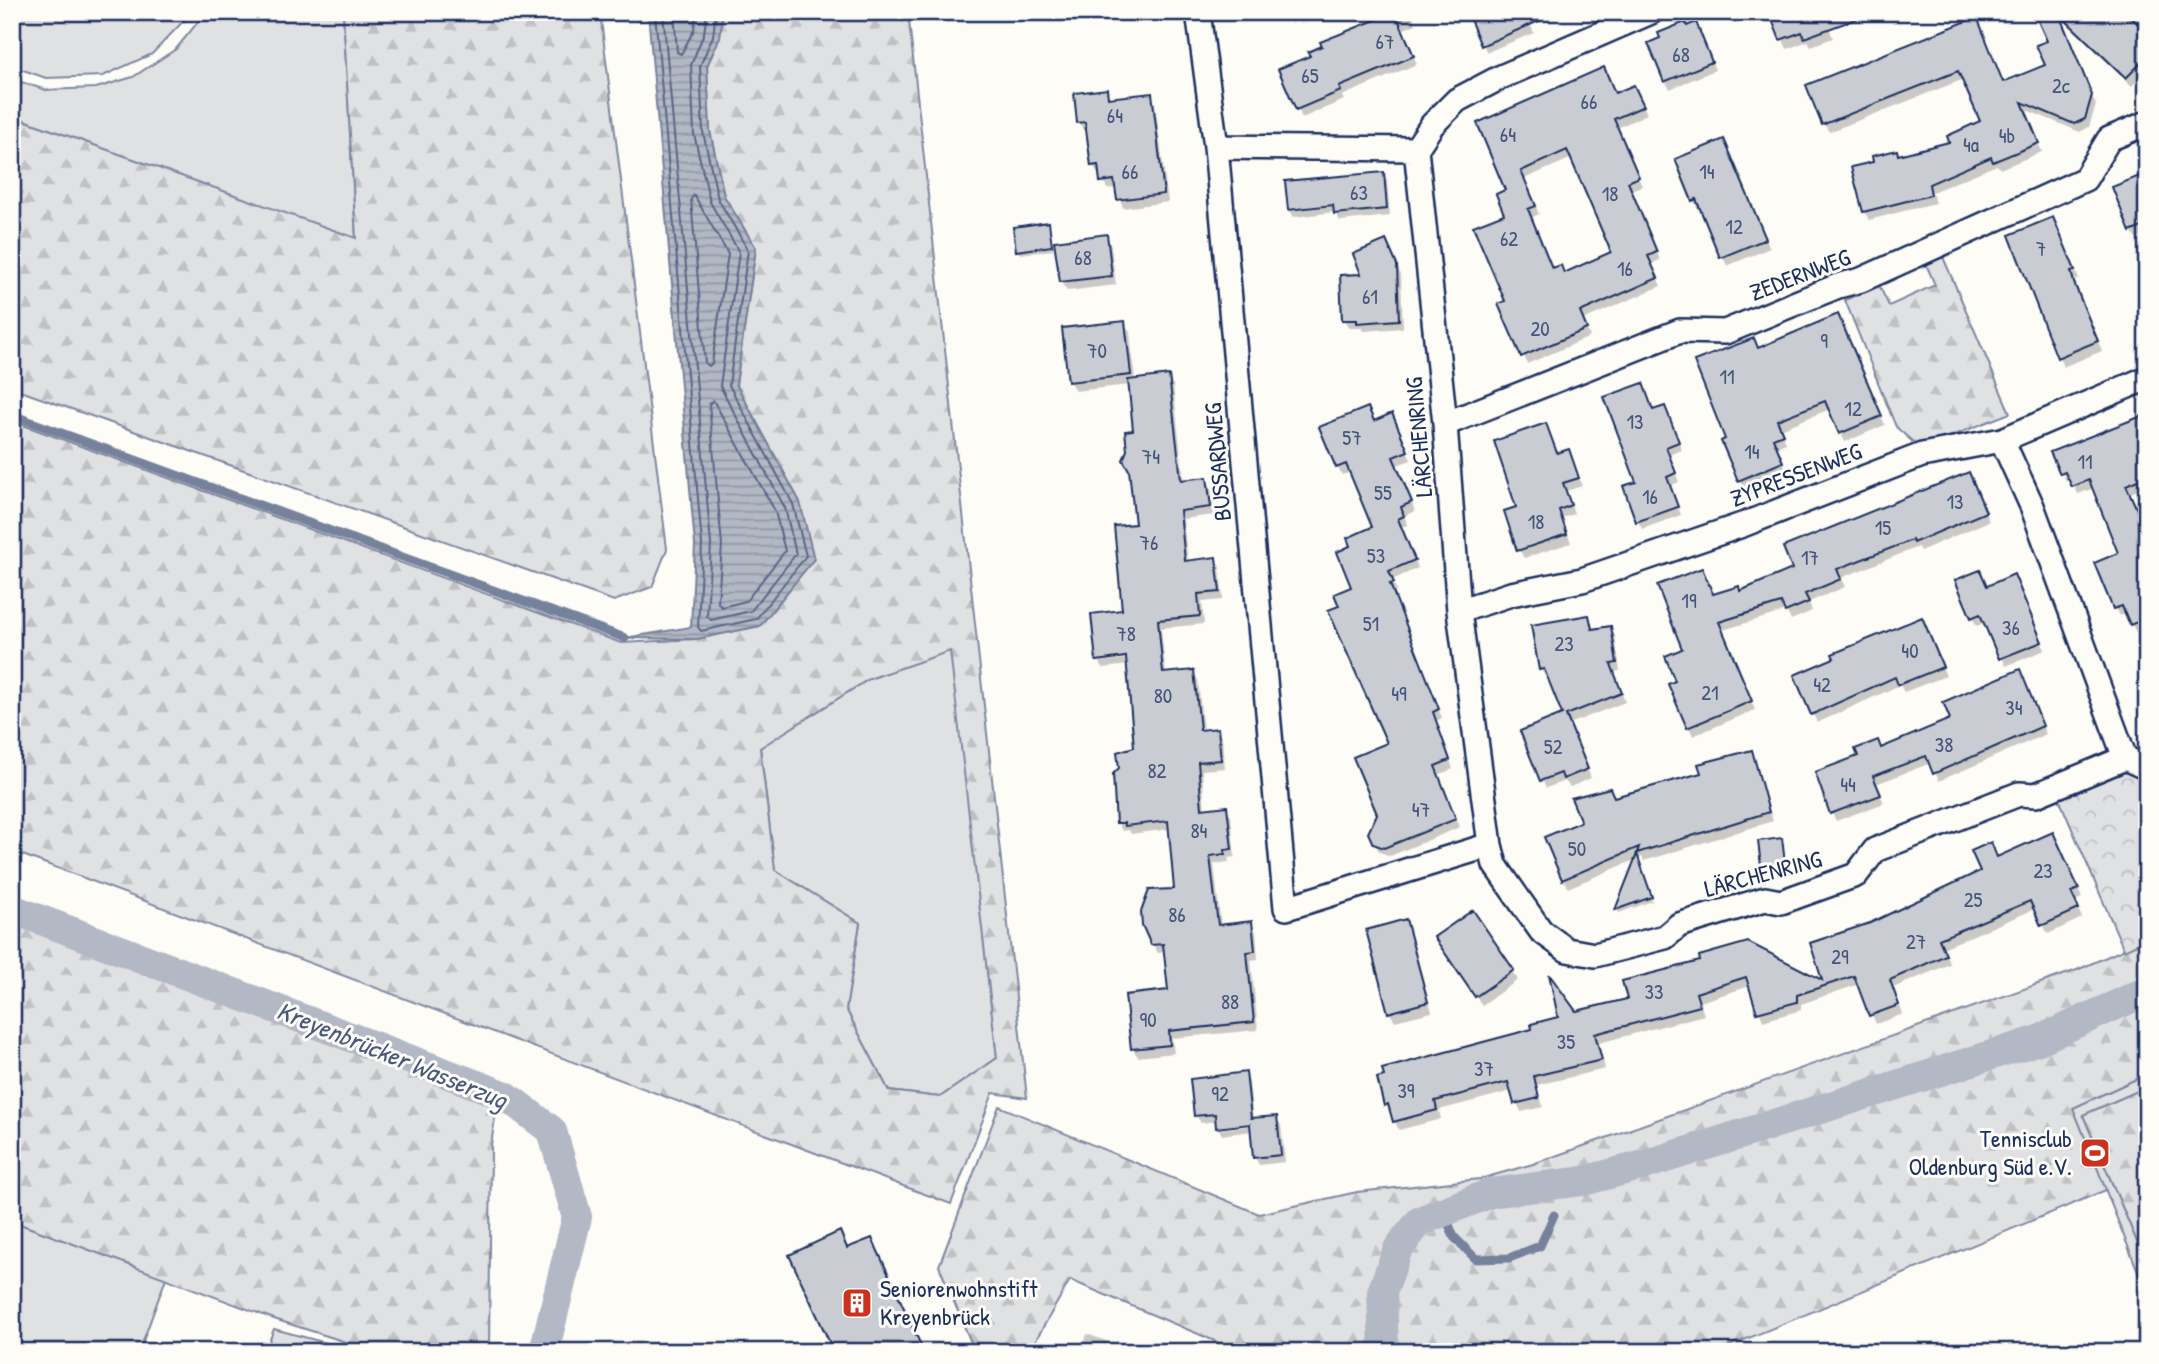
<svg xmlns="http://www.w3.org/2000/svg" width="2159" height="1364" font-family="'Patrick Hand',sans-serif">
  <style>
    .grass { fill: #e0e1e3; stroke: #7e88a0; stroke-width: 2 }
    .forest { fill: url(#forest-firs); stroke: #7e88a0; stroke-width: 2; fill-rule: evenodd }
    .park { fill: url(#park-crowns); stroke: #7e88a0; stroke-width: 2 }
    .water { fill: url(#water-rules); stroke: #76819c; stroke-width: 2 }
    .shadow { fill: #0003; fill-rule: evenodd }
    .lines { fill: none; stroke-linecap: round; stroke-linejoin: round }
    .shore { stroke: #586687; stroke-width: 2 }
    .stream { stroke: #76819c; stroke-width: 9 }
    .canal { stroke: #b3b8c5; stroke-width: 30 }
    .building { fill: #c9ccd3; stroke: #1b2f5e; stroke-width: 2; fill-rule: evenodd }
    .street-casing { stroke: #1b2f5e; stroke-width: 28 }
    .street { stroke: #fdfcf7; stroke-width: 23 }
    .labels { text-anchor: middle; stroke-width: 6; stroke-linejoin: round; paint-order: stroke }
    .number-label { font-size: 21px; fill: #46567b }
    .street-label { font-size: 24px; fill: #1b2f5e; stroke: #fdfcf7 }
    .poi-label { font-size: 24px; fill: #1b2f5e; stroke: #fdfcf7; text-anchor: end }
    .water-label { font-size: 26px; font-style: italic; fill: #49587d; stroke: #fdfcf7 }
  </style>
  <defs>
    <pattern id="forest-firs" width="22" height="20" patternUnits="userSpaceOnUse" patternTransform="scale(1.75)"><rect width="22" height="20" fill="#e0e1e3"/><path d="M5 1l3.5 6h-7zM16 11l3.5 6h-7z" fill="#c0c1c5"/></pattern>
    <pattern id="park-crowns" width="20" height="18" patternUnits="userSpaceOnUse" patternTransform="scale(1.75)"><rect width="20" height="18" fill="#e0e1e3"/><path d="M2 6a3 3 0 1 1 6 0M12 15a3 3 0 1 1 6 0" fill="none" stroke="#c0c1c5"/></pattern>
    <pattern id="water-rules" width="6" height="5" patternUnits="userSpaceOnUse" patternTransform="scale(1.75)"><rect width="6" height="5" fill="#b3b8c5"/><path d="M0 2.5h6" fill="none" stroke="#9196a3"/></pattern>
  </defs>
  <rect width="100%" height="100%" fill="#fdfcf7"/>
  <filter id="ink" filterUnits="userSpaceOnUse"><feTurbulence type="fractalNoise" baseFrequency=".0143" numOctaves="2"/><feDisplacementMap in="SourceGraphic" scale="14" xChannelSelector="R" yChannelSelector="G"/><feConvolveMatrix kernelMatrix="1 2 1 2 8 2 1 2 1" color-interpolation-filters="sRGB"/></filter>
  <g filter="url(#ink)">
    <path class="grass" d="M12,12h180l-40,42 -49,22 -57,2 -34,-12z
      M206,12h137l13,227 -344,-123v-37l34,11 50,-2 37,-11 43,-28z
      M951,650l46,408 -57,39 -51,-6 -43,-82 14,-86 -85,-53 -15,-123 109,-68z
      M2147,1074v13l-64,28 64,150v29l-74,-186z
      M12,1221l154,57 -27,74h-127z
      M274,1329l86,23h-95z"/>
    <path class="forest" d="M343,12h257l67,537 -15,38 -38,14 -602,-213v-272l344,122z
      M723,12h185l119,1086 -34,-5 -42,111 -939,-353v-430l609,222 76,-4 63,-13 40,-124 -64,-118 20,-136 -32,-52 -14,-65 -3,-65 13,-29zM950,651l47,407 -57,39 -51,-6 -43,-82 14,-86 -85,-53 -15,-122 109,-69z
      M1943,257l67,156 -83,33 -14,-4 -17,-15 -51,-127 34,-15 10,21 46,-21 -9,-21z
      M12,922l485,182 -6,41 -2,207h-112l-103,-33 -262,-98z
      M2147,939v135l-74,34 33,82 -391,162h-474l-171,-72 -41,72h-54l-36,-86 60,-160 260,108 98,-22 123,-13 53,-15 544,-194z
      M2147,1087v178l-64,-150z"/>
    <path class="park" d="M2125,758l22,10v171l-23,11 -70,-163z"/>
    <path class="water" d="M648,12h75l-3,25 -13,29 3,65 14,65 32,52 -20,136 64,118 14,57 -54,67 -63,13 -72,-1 66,-11 4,-82z"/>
    <path class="shadow" d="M1387,12h24l5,12 -14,6 15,34 -75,32 2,4 -42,18 -22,-48 32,-13 77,-41z
      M1525,12l9,21 -47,19 -4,-7z
      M1771,12h52l10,26 -22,8 -3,-5 -21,8z
      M2036,12h87l24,23v35l-15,16 -72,-69 36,88 -7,22 -9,5 -56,-23 18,43 -42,17 -3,-4 -65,27 3,11 -66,17 -5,-9 11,-48 21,-11 3,5 53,-13 30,-22 -18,-43 -135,53 -5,-8 157,-96 23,56 43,-18 2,-24z
      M1687,28l13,5 15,37 -45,19 -5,-8z
      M1106,91l5,8 40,-4 4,8 13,99 -45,6 -6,-20 -10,1 -6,-16h-4l-4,-8 -5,-35 -4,1 -5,-8z
      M1638,94l9,20 -30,14 25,58 -11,4 29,70 -9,4 10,22 -78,34 7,17 -63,27 -20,-62v-111l-28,-67 136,-29zM1572,158l41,95 -49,22 -11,-5 -22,-52 8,-4 -15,-35z
      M1728,150l42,98 -43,18 -26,-58 -3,1 -5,-9z
      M1383,174l4,7 3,35 -50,5 -5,-9 -41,5 -5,-8z
      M2147,175v68l-3,-7 -8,3 -5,-8z
      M2053,219l26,60 -4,2 27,70 -39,16 -52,-131z
      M1048,224l5,26 -33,4 -2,-4z
      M1106,236l5,10 5,39 -49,6 -6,-9z
      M1390,251l11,24 2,53 -39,3 -2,-3h-13l-5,-8 20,-44z
      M1124,322l6,10 5,49 33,-4 5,8 11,96 22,-2 5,8 3,28 -31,4 5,43 27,-3 5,8 3,33 -21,2 2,22 -43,4 5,47 27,-3 5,8 5,51 14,-1 5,8 3,30 -23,2 3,40 21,-2 5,8 4,41 -7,1 1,4 -15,2 7,62 30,-3 5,8 2,28 -7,1 7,70 -86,8 2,15 -36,4 -5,-8 -6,-52 43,-5 -4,-40 -8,1 -5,-9 23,-54 -6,-61 -39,5 -2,-4 -7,1 -4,-8 18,-75 -7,-83 -26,3 -4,-6 36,-4v-3l-37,5 26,-48 13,-87 -2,-94 -5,-46 -55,6 -5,-9z
      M1842,325l43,100 -40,17 -15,-33 -49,20 5,14 -9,4 10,24 -43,18 -21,-47 5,-2 30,-90z
      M1665,408l17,42 -13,5 10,27 -9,4 11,29 -39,14 -4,-8v-38l15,-71z
      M1374,422l22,1 15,37 -14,5 18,46 -11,5 4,9 -7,2 17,41 -26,12 5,11 -4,2 49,125 -6,3 17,48 -15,6 22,52 -70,29 -10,-4 -6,-9 15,-99 -48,-137 13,-19 -1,-41 22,-19 -24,-56 -9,3 -5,-8z
      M1545,425l13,29 10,-3 14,35 -16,5 8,23 -12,4 9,25 -47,15 -5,-8 -1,-42z
      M2053,453l85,21 6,13 -15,7 18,36v98l-11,4 -11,-18 -6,2 -4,-8 5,-54 -26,-66 -16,6 -7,-15 -5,2z
      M1973,483l16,38 -69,30 -2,-4 -77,31 4,9 -36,15 3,9 -21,9 -5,-9 -63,19 32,80 -62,26 -22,-51 6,-3 25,-112 11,26 28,-4 53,-22z
      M1957,581l30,6 31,-2 27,65 -39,16 -20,-44 -9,4 -5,-8z
      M1588,617l6,13 16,-2 5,8 5,35 -6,1 11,30 -56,22 22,54 -21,9 -5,-6 -19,7 -4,-8 23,-65 -16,-38 -3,1 -5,-9z
      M1926,627l20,49 -42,16 -4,-7 -83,38 -21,-48z
      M2023,679l23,55 -107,47 -8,-18 -55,21 8,19 -48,18 -4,-8 49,-64 71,-29z
      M1751,752l22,69 -129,40 -2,-4 -4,2 14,42 -33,12 -2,-3 20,-51 -69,29 -22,-50 37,-15 31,-24 89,-25z
      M1781,840l5,27 -21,2 -2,-4z
      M2057,843l25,55 -7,3 7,17 -34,16 -13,-25 -92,39 7,16 -57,24 10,26 -27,10 -17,-40 -58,20v6l-38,11 -13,-35 -50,16 4,13 -105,28 6,26 -68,16 6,22 -22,5 -9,-21 -73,19 2,9 -42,11 -13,-25 148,-75 41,-17 54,-13 74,-38 122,21 46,-58 111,-53 16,-13z
      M1472,913l46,67 -36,25 -41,-58z
      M1405,921l5,9 22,82 -37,9 -6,-9z
      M1245,1074l4,8 4,38 23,-3 5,8 4,37 -26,3 -4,-8 -3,-26 -30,4 -3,-6 40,-4 -1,-4 -40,5v2l-1,-7 -16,2 -5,-8z
      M839,1234l9,16 23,-9 54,111h-89z
      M1087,1334l49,18h-56z"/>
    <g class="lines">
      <path class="shore" d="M655,12l47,532 -4,83 3,4 55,-12 50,-63 -13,-52 -64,-119 19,-135 -30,-51 -15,-67 -3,-66 13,-30 3,-24
        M663,12l48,532 -4,72 4,4 40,-9 45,-57 -11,-46 -65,-122 19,-134 -29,-50 -16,-68 -3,-69 13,-32 3,-21
        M674,12l3,40 4,2 13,-24 2,-18
        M694,195l34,59 -16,109 -3,3 -4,-3 -14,-164z
        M713,400l62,111 10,40 -39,50 -24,6 -4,-4 4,-58 -13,-141z"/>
      <path class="stream" d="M12,415l613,223
        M1443,1210l11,27 22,22 33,-1 31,-12 14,-31"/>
      <path class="canal" d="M12,909l494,187 46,35 25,86 -33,135
        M1384,1352l-2,-60 16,-43 22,-28 71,-28 92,-12 61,-16 395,-125 108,-49"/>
    </g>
    <path class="building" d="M1395,12l19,44 -75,31 2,4 -45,19 -18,-41 32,-13 -2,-4 14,-6 -2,-4z
      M1467,12h93l-79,34z
      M1769,12h97l1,3 -63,23 -2,-6 -22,8z
      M2034,12h92l21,21v24l-21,21 -67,-64 33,81 -7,24 -11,5 -52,-22 17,41 -46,19 -2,-5 -62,27 2,11 -68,17 -12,-45 22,-5 -1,-6 25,-6 1,5 51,-13 -2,-6 33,-15 -22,-50 -136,54 -16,-40 171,-68 26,65 42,-17 -9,-20 11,-4z
      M1685,22l2,4 9,-4 16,40 -48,20 -16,-39 12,-5 -2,-5z
      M1604,67l11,26 19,-8 10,21 -30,13 25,58 -11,5 29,70 -9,4 10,22 -78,34 7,17 -66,28 -23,-53 7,-3 -32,-75 31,-12 -8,-20 9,-4 -28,-67zM1567,150l44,102 -47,21 -3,-8 -9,3 -24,-59 8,-3 -15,-35z
      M1107,89l1,9 44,-5 12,101 -47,6 -3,-20 -14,2 -2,-17 -7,1 -6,-44 -8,1 -3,-30z
      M1724,139l42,100 -46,19 -24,-59 -4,2 -17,-42z
      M1384,172l3,37 -53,5 -1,-9 -45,5 -3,-29z
      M2147,173v52l-17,7 -18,-45z
      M2053,217l22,53 -4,1 3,12 24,58 -41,17 -48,-123z
      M1049,222l3,24 -36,5 -3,-24z
      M1107,234l5,42 -52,6 -6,-41z
      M1386,240l11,25 2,55 -42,3v-3h-15l-2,-45 21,-1 -8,-20z
      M1838,314l44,102 -43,18 -14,-33 -48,19 6,14 -10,4 10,24 -45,19 -17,-40 4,-2 -31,-78 60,-23 4,10z
      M1125,321l6,54 -63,7 -6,-54z
      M1169,375l12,105 26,-3 4,30 -31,4 5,50 31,-4 4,35 -22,2 2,22 -42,4 5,53 31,-3 6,60 18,-2 3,32 -23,2 4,47 25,-3 5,43 -7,1v4l-15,2 8,69 34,-4 3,30 -8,1 7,70 -85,9 1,14 -39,4 -6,-54 43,-5 -5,-46 -12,1 -9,-20 -1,-13 8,-22 25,-1 -6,-68 -43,5 -1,-3h-8l-3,-49 6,-6 -2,-16 17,-5 -8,-90 -30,4 -5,-47 31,-4 -8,-84 21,-2 -6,-54 -6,-10 4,-10 -2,-19 8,-1 -5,-50z
      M1643,383l10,27 12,-4 14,36 -13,5 10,26 -9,4 11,30 -42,15 -13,-36 13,-4 -32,-85z
      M1368,407l6,14 18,-8 16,38 -15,6 19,45 -11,5 3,9 -6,3 17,41 -26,11 5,12 -4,1 49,125 -6,3 17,48 -15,6 21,53 -72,29 -11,-4 -5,-11 9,-19 -24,-57 34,-14 -59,-133 11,-4 -5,-12 17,-7 -14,-35 13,-6 -3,-8 25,-11 -26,-63 -10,4 -17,-41z
      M2147,414v62l-21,9 21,47v86l-17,7 -8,-19 -9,3 -19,-46 24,-10 -29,-73 -17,7 -7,-15 -5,2 -10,-22z
      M1546,423l11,30 12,-4 10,29 -16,5 8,22 -12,5 8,24 -50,17 -13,-40 12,-4 -22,-66z
      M1969,472l17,40 -73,31 -1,-3 -75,29 4,10 -36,15 4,8 -24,10 -4,-9 -62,19 33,79 -65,27 -19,-44 7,-3 -10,-25 17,-7 -25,-64 45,-17 11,26 26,-8 1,5 52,-22 -9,-22z
      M1980,570l7,16 27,-12 28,68 -43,17 -19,-45 -9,4 -16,-38z
      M1589,615l3,14 19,-3 6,37 -6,1 11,29 -56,22 22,54 -25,10 -2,-6 -21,8 -20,-50 42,-17 -18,-45 -5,1 -8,-45z
      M1922,617l21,50 -45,18 -3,-8 -84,38 -17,-40 40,-17 -2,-4z
      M2020,669l23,57 -110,48 -7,-18 -53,20 8,19 -51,19 -15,-42 43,-16 -3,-7 23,-9 3,8 69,-29 -7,-17z
      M1752,750l17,62 -132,41 2,-6 -77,33 -18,-43 37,-15 -10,-24 39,-10 4,9 87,-24 -3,-9z
      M2053,832l26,57 -8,3 8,17 -38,17 -11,-25 -91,38 7,16 -56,25 9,25 -30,11 -15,-40 -57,19v7l-40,11 -11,-36 -50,16 4,13 -105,28 7,26 -68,16 5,22 -25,6 -6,-22 -73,19 2,9 -44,12 -5,-18 -4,2 -7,-28 7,-2 -2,-7 150,-40 -1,-5 27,-7 -9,-43 27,37 51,-12 -5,-18 78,-20 -1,-5 49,-14 74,38 -12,-37 60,-20 110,-52 -9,-20 20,-9 6,15z
      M1782,838l3,25 -24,3 -3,-25z
      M1637,854l15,43 -37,13z
      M1473,910l41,60 -39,27 -41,-60z
      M1406,919l22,83 -40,11 -22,-83z
      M1246,1072l5,46 26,-2 4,39 -28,3 -3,-34 -34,4 -1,-14 -21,2 -4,-37z
      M840,1231l7,17 25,-10 52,114h-90l-45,-97z"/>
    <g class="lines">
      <g class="street-casing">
        <path id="street" d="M1198,12l18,135 70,761 204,-63
          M1651,12l-150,65 -44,23 -25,25 -16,24 29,275 14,187 31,234 5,20 46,66 26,19 28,5 70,-18 14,-12 86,-26 16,3 75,-27 19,-25 144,-56 17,1 89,-37 22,10
          M1216,147l200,2
          M1445,424l235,-93 45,1 113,-46 23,-6 224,-101 24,-40 38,-16
          M2002,440l30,66 93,252
          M1459,611l52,-17 71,-14 163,-56 177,-69 80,-15 145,-62"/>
      </g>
      <use href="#street" class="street"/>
    </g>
  </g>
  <defs>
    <g id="stadium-square" transform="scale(1.575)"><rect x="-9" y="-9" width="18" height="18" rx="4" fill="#c8321e" stroke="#fdfcf7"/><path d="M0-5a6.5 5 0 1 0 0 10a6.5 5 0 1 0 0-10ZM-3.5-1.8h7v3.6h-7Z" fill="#fff"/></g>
    <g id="building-square" transform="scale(1.575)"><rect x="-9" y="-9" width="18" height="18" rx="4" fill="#c8321e" stroke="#fdfcf7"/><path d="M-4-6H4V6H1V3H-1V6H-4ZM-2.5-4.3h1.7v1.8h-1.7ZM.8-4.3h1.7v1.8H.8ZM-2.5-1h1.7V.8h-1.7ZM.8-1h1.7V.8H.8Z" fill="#fff"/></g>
  </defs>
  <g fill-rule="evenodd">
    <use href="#stadium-square" x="2095" y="1153"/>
    <use href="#building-square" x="857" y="1303"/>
  </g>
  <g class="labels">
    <g class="number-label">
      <text x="1385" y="49">67</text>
      <text x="1681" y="62">68</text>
      <text x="1310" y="83">65</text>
      <text x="2061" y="93">2c</text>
      <text x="1589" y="109">66</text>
      <text x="1115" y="123">64</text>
      <text x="1508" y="142">64</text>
      <text x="2007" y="143">4b</text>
      <text x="1971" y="152">4a</text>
      <text x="1130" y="179">66</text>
      <text x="1707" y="179">14</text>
      <text x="1359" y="200">63</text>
      <text x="1610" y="201">18</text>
      <text x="1734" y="234">12</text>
      <text x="1509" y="246">62</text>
      <text x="2041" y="256">7</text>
      <text x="1083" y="265">68</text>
      <text x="1625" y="276">16</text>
      <text x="1370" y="304">61</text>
      <text x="1540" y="336">20</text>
      <text x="1824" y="348">9</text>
      <text x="1097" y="358">70</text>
      <text x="1727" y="384">11</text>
      <text x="1853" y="416">12</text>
      <text x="1635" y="429">13</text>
      <text x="1352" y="445">57</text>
      <text x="1752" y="459">14</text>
      <text x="1151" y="464">74</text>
      <text x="2085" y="469">11</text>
      <text x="1383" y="500">55</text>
      <text x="1650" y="504">16</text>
      <text x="1955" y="509">13</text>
      <text x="1536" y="529">18</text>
      <text x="1883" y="535">15</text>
      <text x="1149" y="550">76</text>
      <text x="1376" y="563">53</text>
      <text x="1810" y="565">17</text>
      <text x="1689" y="608">19</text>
      <text x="1371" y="631">51</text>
      <text x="2011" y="635">36</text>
      <text x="1126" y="641">78</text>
      <text x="1564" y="651">23</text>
      <text x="1910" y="658">40</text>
      <text x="1822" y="692">42</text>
      <text x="1710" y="700">21</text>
      <text x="1399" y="701">49</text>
      <text x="1163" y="703">80</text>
      <text x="2014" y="715">34</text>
      <text x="1944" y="752">38</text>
      <text x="1553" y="754">52</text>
      <text x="1157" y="778">82</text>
      <text x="1848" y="792">44</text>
      <text x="1421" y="817">47</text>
      <text x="1199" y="838">84</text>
      <text x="1577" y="856">50</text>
      <text x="2043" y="878">23</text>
      <text x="1973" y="907">25</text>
      <text x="1177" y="922">86</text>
      <text x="1916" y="949">27</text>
      <text x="1840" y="964">29</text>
      <text x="1654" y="999">33</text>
      <text x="1230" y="1009">88</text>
      <text x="1148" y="1027">90</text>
      <text x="1566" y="1049">35</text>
      <text x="1484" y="1076">37</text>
      <text x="1406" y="1098">39</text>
      <text x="1220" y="1101">92</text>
    </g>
    <g class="street-label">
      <text transform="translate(1800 275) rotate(-21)" y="8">ZEDERNWEG</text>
      <text transform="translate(1419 437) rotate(-95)" y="8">LÄRCHENRING</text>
      <text transform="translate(1218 462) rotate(-95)" y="8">BUSSARDWEG</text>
      <text transform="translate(1796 475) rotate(-21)" y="8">ZYPRESSENWEG</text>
      <text transform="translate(1763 874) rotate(-15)" y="8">LÄRCHENRING</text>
    </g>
    <g class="poi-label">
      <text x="2072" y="1147">Tennisclub<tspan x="2072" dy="28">Oldenburg Süd e.V.</tspan></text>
      <text x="880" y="1297" text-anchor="start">Seniorenwohnstift<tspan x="880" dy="28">Kreyenbrück</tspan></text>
    </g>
    <g class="water-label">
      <text transform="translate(392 1055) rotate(22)" y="9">Kreyenbrücker Wasserzug</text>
    </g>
  </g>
  <rect width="2159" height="1364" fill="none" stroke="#fdfcf7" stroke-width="42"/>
  <rect x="21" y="21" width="2117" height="1322" fill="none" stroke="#1b2f5e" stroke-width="2.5" filter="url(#ink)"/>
</svg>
